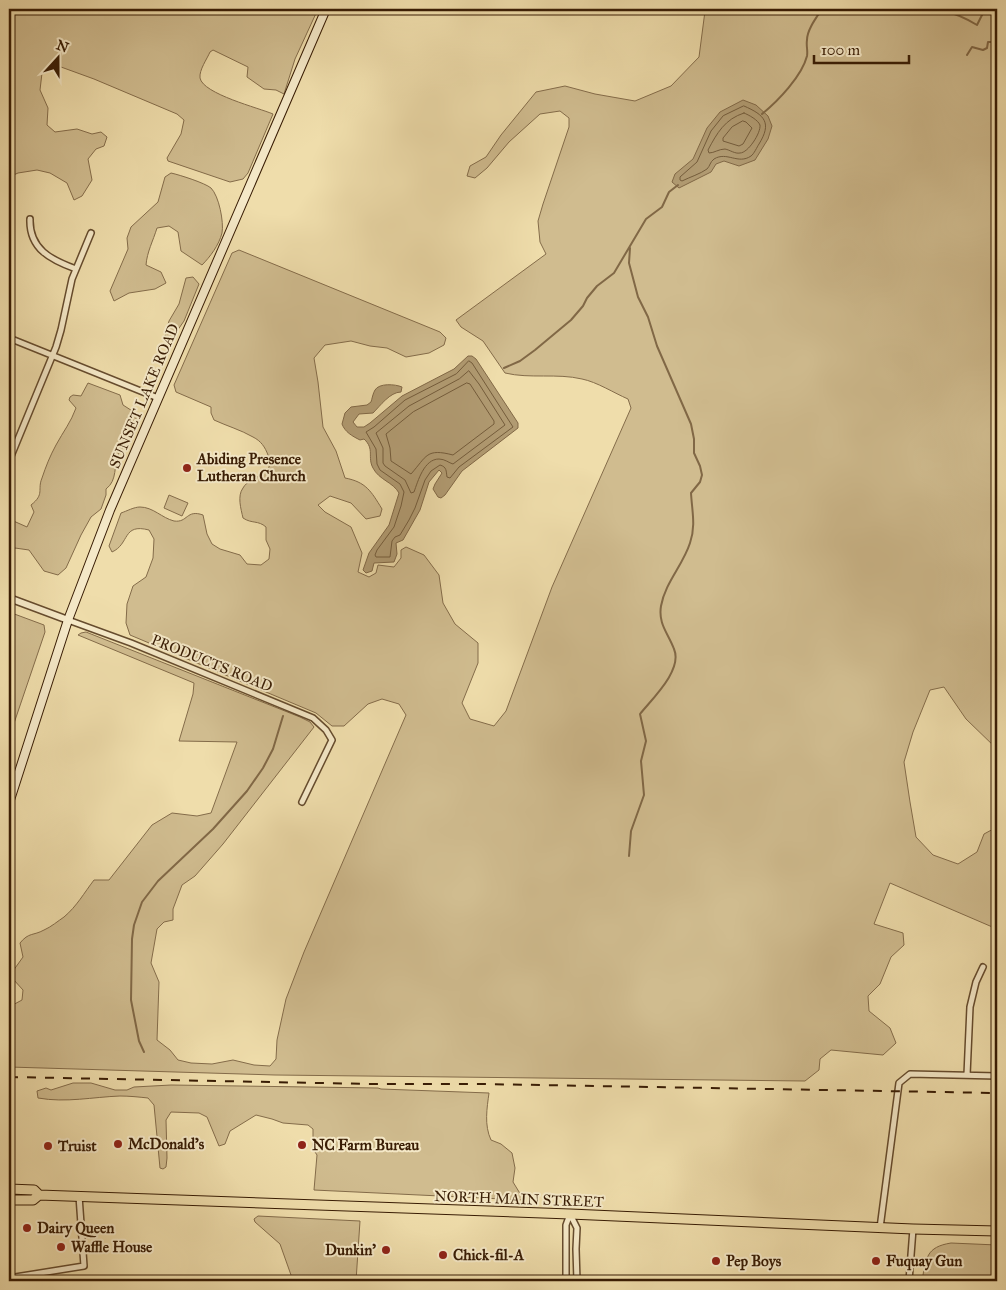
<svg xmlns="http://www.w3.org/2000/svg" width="1006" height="1290" font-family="'IM FELL Great Primer',serif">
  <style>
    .green { fill: #d0bc8f; stroke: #846c4a }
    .water { fill: #b19b72; stroke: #816846 }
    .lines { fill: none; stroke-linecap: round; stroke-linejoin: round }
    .shore { stroke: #745c3b; stroke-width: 1 }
    .stream { stroke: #816846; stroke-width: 2 }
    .minor-casing { stroke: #664c2e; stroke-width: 8 }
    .tertiary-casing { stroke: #664c2e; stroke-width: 9 }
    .secondary-casing { stroke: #381c04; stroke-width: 10 }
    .trunk-casing { stroke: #381c04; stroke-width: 11 }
    .minor { stroke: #f5e9c8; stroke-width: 5 }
    .tertiary { stroke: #f5e9c8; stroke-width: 6 }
    .secondary { stroke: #f5e9c8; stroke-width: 8 }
    .trunk { stroke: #efddab; stroke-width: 9 }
    .rail { stroke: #381c04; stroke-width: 2; stroke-dasharray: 9 9; stroke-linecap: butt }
    .poi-dot { fill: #8f2418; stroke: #f5e9c8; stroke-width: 2 }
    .labels { text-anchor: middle; stroke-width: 4; stroke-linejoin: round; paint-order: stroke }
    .street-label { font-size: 15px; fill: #381c04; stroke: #f5e9c8 }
    .poi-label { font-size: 15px; font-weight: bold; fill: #381c04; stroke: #f5e9c8; text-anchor: start }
  </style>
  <rect width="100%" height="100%" fill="#efddab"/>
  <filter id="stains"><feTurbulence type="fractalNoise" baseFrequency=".004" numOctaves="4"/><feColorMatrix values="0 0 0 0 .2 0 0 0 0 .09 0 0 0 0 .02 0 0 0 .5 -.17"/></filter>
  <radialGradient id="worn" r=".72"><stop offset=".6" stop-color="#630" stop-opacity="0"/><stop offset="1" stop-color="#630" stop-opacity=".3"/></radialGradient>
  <path class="green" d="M9,9h309l-23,50 -11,35 -8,-4 -12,-1 -17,-12 1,-10 -35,-17 -3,2c-3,7 -11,18 -10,26 3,16 59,30 73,36l-25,59 -5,6 -13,3 -62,-21 -1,-3 14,-24 3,-14 -7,-6 -83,-35 -44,-16 -8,10 -2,17 8,18 -1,17 8,7 22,-3 15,5 9,-2 6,5 -3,9 -8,3 -8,10 4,21 -10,16 -8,4 -7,-17 -17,-10 -13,-3 -19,3 -9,4z
    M704,9h293v740l-31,-30 -22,-32 -14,3 -17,42 -9,30 6,40 6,35 17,18 25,9 19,-12 7,-18 13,-7v102l-107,-46 -16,41 29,9 1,12 -13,12 -11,27 -12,12 1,15 21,17 6,15 -13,12 -52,-5 -11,9 -1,11 -14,11 -530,-6 -266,-8v-28l2,-16 -2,-3v-13l13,-7 1,-10 -10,-11v-8l10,-14 -3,-14c9,-11 13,-7 24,-13 7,-3 14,-9 20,-13 13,-11 20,-24 30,-37h15l43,-55 20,-12 25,3 14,-3 26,-71 -58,-1 14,-47 1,-11 -116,-48 3,-2 5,-1 214,85 10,5 4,5 -91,117 -28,32 -13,9 -9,24v11l-9,2 -7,7 -6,34 8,19 -2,58 13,10 8,10 13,3 21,1 21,-4 21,5 16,1 6,-7 1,-19 9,-41 18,-47 102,-237 -7,-11 -17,-5 -14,5 -24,22h-12l-16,-13 -186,-78 -4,-12 1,-19 6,-18 13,-9 7,-19 1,-19 -5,-9c-27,-7 -19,14 -37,22l-3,-6 12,-33c6,-2 13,-6 19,-6 13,0 22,11 34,14 14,2 12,-12 29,-6l4,19 5,10 8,5 20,6 7,9 14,1 8,-6 1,-10 -4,-9v-13c-8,-7 -14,-3 -23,-9 -2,-9 -6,-22 0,-30 7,-13 34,-12 25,-33 -3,-8 -7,-14 -15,-18 -12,-7 -26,-11 -39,-17l-3,-7v-6l-35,-15 -2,-7 58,-132 7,-3 201,82 6,6 -2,7 -15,8 -23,4 -19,-9 -17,-2 -19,-5 -26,4 -11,13 4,24 5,45 13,24 9,27c21,4 26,13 37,31l-2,7 -14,3 -15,-16 -21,-7 -12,9 7,7 26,15 11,26 -4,19 11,5 7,-4 2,-8 16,2 7,-9v-8l5,-3 18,8 15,20 4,28 12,21 23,19v20l-16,40 8,16 24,7 12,-15 46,-124 79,-179 -3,-9c-14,-6 -31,-17 -46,-20 -25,-6 -52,0 -77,-6l-22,-32 -22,-14 -5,-7 90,-66 -6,-12 -2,-21 5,-17 26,-77v-9l-9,-7 -20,3 -31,28 -22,26 -12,10 -8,-2 3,-10 16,-9 15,-22 35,-43 29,-6 30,8 40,7 36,-15 28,-29 6,-46z
    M171,173c9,2 34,10 40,15 8,8 13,34 11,45 -3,12 -12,24 -20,32l-21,-14 -3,-19 -9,-6 -12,2c-4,13 -10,24 -11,37l15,7 5,11 -11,6 -26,4 -15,8 -4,-10 18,-42 -1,-11 4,-11 27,-25 7,-25z
    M193,277l6,7 -15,37 -14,20 -6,-1 5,-19 10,-17 7,-26z
    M88,383l32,12 3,10 14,9c0,4 -10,30 -13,33 -4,6 -2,-1 -5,6 -6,13 -1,27 -13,36v6l-5,14 -10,8 -10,18 -15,33 -8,7 -14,-4 -15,-21 -14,-2 -6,15v-44l18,8 7,-15 -3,-7c14,-11 6,-15 11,-27 4,-12 8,-22 14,-33 7,-13 15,-23 20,-37l-7,-8 1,-3 3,-2 8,1z
    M169,495l19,8 -6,13 -18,-8z
    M9,612l35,13 1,7 -36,106z
    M73,1083h18l24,7h12l7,-3 37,-2 207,3 3,1 108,4c-2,15 -5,32 2,47l10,4 11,9 3,15 -2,14 11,18 -210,-10 3,-35 -4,-6v-20l-5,-4 -25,-2 -11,-4 -16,-4 -26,16 -5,13 -6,2 -12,-29 -8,-4 -28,-1 -5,8 1,38 -1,9 -3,2 -3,-1 -6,-63 -6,-7c-9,-1 -19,-2 -28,-2 -27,1 -54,7 -82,2l-1,-7 9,-3 5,2z
    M258,1216l102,5 -4,60h-66l1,-6 -11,-31 -25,-22 -1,-3z
    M951,1243l46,2v36h-75c4,-23 4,-34 29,-38z"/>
  <path class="water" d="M743,100l13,5 12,11 4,10 -4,13 -13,21 -16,6 -15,-5 -8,3 -5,8 -32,16 -7,-6 3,-8 18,-15 14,-31 13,-16z
    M468,356h4l4,3 42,64v5l-56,43 -17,24 -4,3 -3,-1 -5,-8 2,-5 7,-11 -3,-3 -10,12 -9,28 -17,30 -7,3 1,11 -3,8 -20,1 -2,8 -6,2 -3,-3 6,-17 20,-28 10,-32c-6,-11 -20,-13 -26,-25 -6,-11 2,-19 -9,-29l-4,1c-8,-4 -15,-8 -18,-16l3,-11 6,-6 16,-2 4,-3c1,-3 2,-9 4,-12 4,-7 20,-6 27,-3l-1,5c-11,0 -21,14 -28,21l-14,1 -6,8 4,5h7l6,-4 32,-27 52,-27z"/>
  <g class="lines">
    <path class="shore" d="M744,106c21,9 28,17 15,38 -2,3 -5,10 -8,12 -13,9 -24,-5 -37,3 -4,3 -4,7 -7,10 -7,5 -17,8 -25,12l-2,-1v-3l17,-15 14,-31 12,-15z
      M744,113c5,2 14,7 16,12 1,8 -12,28 -20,28 -5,1 -10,-3 -15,-4 -6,0 -11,4 -16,4l-1,-3c9,-17 17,-31 36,-37z
      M743,121l3,1 6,6 -9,16 -4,2 -16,-5v-3l9,-11z
      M469,361l3,2 41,64 -54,40 -9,11 -3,-1c-1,-6 0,-10 -7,-12l-9,6 -6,9 -10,28 -6,12 -9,15 -5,2 -3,4 -2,16h-14l-1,-2 2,-5 17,-23 7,-21 3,-14 -4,-8 -20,-14 -3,-6 -1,-15 -10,-17 8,-5 31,-27 51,-26z
      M469,371l10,13 26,41 -52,39c-4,-1 -8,-5 -14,-5 -15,0 -21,22 -25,33l-3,1 -6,-13 -20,-14 -2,-3v-15l-7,-15 33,-27 50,-27z
      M467,383l3,1 24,37v3l-41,31c-27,-7 -26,1 -42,19l-20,-13 -1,-13 -4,-14 27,-22z"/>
    <path class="stream" d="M909,9l2,2c30,-1 39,-2 66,14l7,-14 13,1
      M967,55l5,-8 11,3 4,-2 1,-6h9
      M762,114c16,-13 40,-38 45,-58 1,-6 -1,-10 0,-16 0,-10 9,-22 15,-31
      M9,117l5,18 -5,12
      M504,368l16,-7 15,-11 36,-30 12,-14 4,-8 10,-12 17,-13 32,-54 16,-12 7,-15 9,-7
      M629,856l2,-25 13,-36 -3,-34 5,-20 -6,-27c12,-15 43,-44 34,-65 -6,-16 -16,-25 -13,-43 4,-23 22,-41 29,-63 6,-17 2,-32 1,-50l9,-11 2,-7 -2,-9 -6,-13v-14l-3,-15 -34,-78 -9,-29 -10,-20 -9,-34 1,-15
      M144,1052l-5,-11 -8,-41 1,-61 2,-14 8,-23 16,-21 55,-52 34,-38 16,-23 10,-19 10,-33"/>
    <g class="minor-casing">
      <path id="minor" d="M30,219c-1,30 21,41 46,50
        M9,338l149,60
        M9,461l47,-114 5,-17 11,-51 19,-46
        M68,620l63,23 182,75 13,12 6,10 -30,62
        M967,1075l3,-68 6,-25 7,-15
        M570,1214l7,14 -1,21 1,32
        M880,1228l19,-145 11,-9 87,2
        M9,1278l75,-12 -5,-70
        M566,1281v-56l4,-11
        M909,1281l4,-52"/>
    </g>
    <g class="tertiary-casing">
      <path id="tertiary" d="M9,598l59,22"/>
    </g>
    <g class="secondary-casing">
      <path id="secondary" d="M9,803l59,-183 42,-110 216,-501"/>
    </g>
    <g class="trunk-casing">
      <path id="trunk" d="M9,1189l25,1 5,5 531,19 343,15 84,2
        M9,1200h24l6,-5"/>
    </g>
    <use href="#minor" class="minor"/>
    <use href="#tertiary" class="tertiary"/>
    <use href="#secondary" class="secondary"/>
    <use href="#trunk" class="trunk"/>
    <path class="rail" d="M9,1077l363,7h109l516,9"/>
  </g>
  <g class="poi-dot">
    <circle cx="187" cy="468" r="5"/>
    <circle cx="118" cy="1144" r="5"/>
    <circle cx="302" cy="1145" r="5"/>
    <circle cx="48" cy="1146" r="5"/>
    <circle cx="27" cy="1228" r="5"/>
    <circle cx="61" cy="1247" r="5"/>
    <circle cx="386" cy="1250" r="5"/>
    <circle cx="443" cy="1255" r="5"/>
    <circle cx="716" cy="1261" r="5"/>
    <circle cx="876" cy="1261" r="5"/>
  </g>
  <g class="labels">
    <g class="street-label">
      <text transform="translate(144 396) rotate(-67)" y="5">SUNSET LAKE ROAD</text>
      <text transform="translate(212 663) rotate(22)" y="5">PRODUCTS ROAD</text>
      <text transform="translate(519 1199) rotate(2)" y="5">NORTH MAIN STREET</text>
    </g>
    <g class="poi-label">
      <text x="197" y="464">Abiding Presence<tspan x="197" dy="17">Lutheran Church</tspan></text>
      <text x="128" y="1149">McDonald's</text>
      <text x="312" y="1150">NC Farm Bureau</text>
      <text x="58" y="1151">Truist</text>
      <text x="37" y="1233">Dairy Queen</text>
      <text x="71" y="1252">Waffle House</text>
      <text x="376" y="1255" text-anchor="end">Dunkin'</text>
      <text x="453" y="1260">Chick-fil-A</text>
      <text x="726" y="1266">Pep Boys</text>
      <text x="886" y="1266">Fuquay Gun</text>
    </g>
  </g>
  <rect width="1006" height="1290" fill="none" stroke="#efddab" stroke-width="30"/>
  <rect x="10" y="10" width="986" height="1270" fill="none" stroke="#381c04" stroke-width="2.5"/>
  <rect x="15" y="15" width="976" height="1260" fill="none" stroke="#381c04"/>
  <g transform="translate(58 58) rotate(21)" stroke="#f5e9c8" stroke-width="4" paint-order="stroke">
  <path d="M0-4L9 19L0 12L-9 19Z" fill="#381c04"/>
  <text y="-8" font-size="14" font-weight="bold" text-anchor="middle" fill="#381c04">N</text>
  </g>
  <path d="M814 55v8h95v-8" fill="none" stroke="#381c04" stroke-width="2.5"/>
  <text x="821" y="55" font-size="15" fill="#381c04" stroke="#f5e9c8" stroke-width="4" paint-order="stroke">100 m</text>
  <rect width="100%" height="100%" filter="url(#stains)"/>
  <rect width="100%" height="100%" fill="url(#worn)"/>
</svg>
